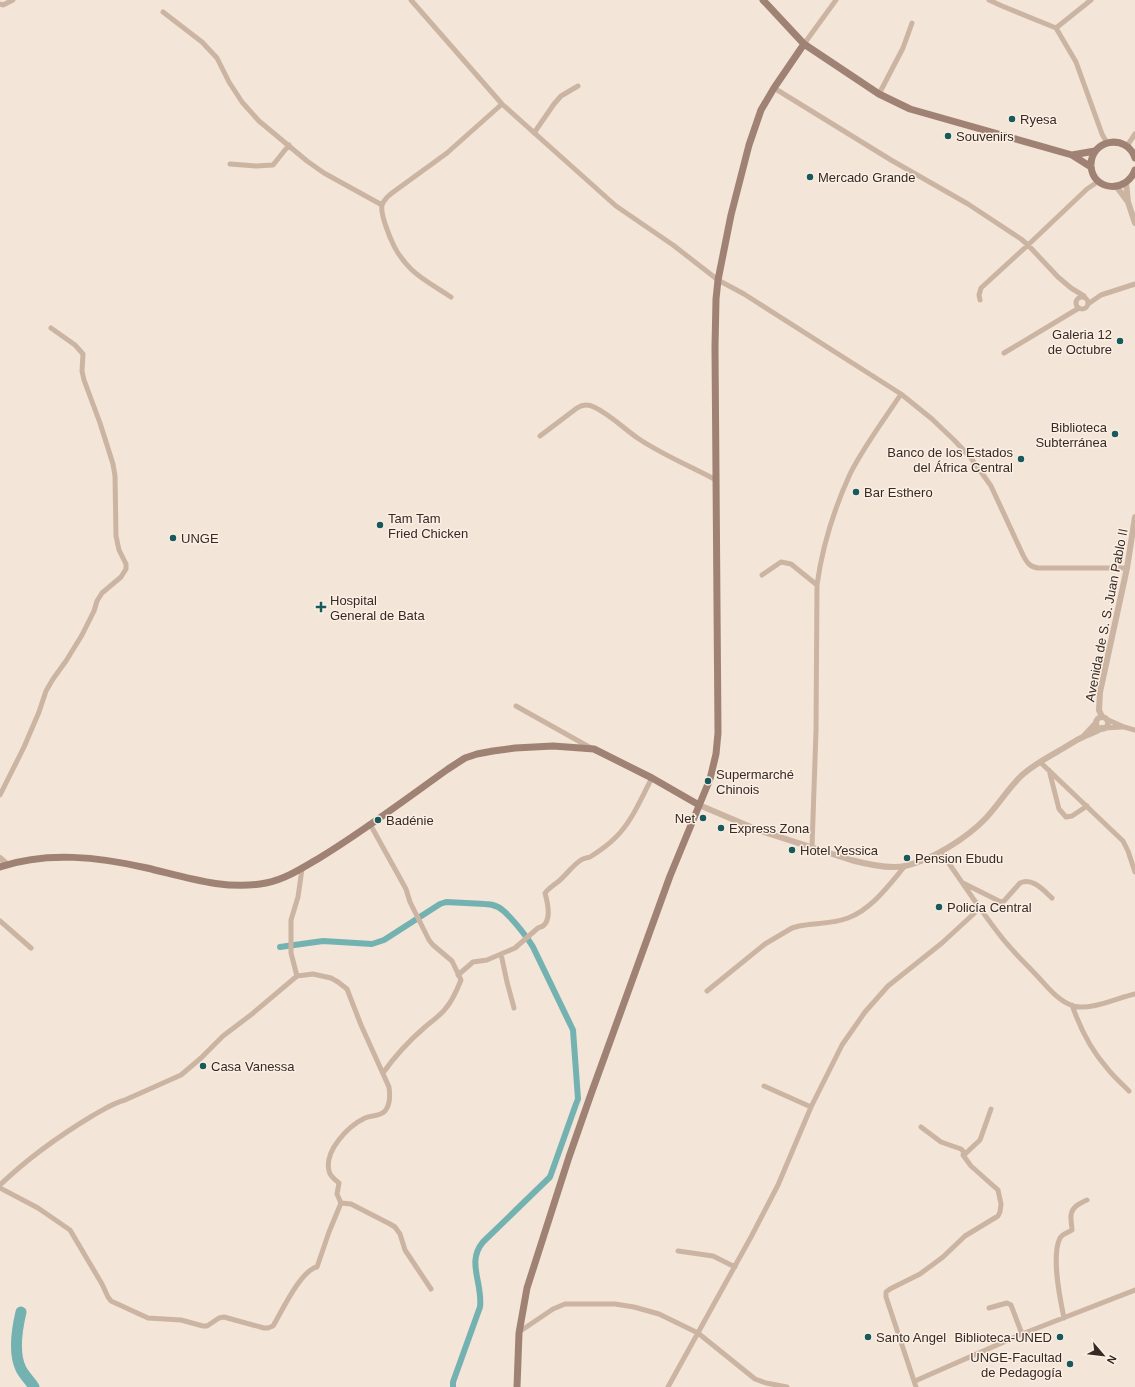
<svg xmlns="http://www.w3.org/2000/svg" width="1135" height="1387" font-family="Helvetica,sans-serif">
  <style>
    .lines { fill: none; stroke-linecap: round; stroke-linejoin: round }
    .canal { stroke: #74b2b2; stroke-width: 6 }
    .river { stroke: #74b2b2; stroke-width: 11 }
    .minor { stroke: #ccb4a3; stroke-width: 5 }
    .tertiary { stroke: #ccb4a3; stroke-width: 6 }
    .secondary { stroke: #a08274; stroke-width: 7 }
    .poi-dot { fill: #18595b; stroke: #fbefe4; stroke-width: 1.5 }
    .labels { text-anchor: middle; stroke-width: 3; stroke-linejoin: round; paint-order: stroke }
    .poi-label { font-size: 13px; fill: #362a25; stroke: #fbefe4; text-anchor: start }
    .street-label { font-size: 13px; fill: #362a25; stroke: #fbefe4 }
  </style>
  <rect width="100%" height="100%" fill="#f3e5d7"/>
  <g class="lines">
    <path class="canal" d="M280,947l43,-6 49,3 12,-4 56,-36 6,-2 39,2c4,0 9,1 13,3 10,5 29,30 35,40l40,83 5,69 -2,5 -26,73 -67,65c-17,20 0,41 -3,65l-27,75v5"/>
    <path class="river" d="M21,1312c-4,17 -8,41 0,57 3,6 9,12 13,18"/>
    <path class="minor" d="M411,0l91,104 114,102 57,39 45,35 26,14 157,100 31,25 22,21 17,18 20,28 32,69c4,8 7,12 15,13h89
      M989,0l13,6 54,22 20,34 26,72 5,9
      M0,4l3,1 10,-5
      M163,12l39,30 15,16 12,24 13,20 17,19 48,40 17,12 58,32
      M1056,28l35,-28
      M804,44l32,-44
      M774,88l117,72 77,44 53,35 7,6 59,-56 12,-8
      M879,94l24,-46 9,-25
      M534,133l20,-29 7,-8 17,-10
      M1127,146l8,-12
      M230,164l26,2 17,-1 16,-20
      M1076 303a6 6 0 1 1 12 0a6 6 0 1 1-12 0Z
      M451,297c-13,-9 -29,-17 -40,-28 -6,-6 -13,-15 -17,-23 -4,-8 -14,-32 -12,-41 2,-5 6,-9 10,-12l55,-40 55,-49
      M980,300l-1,-5 2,-7 47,-43 30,32 13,11 13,8
      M1088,304l13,-9 34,-11
      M1004,353l75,-45
      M540,436l37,-28c6,-4 11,-4 17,-1 17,8 30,22 45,32 24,16 51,27 77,41
      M762,575l19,-13 10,2 26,21
      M516,706l75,42
      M1106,719l18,8 11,3
      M1104,728l19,-1
      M1040,762l83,79 5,10 7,21
      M1049,770l10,39 7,8 6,-1 15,-10
      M0,795l24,-48 15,-35 7,-21 7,-12 13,-18 16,-26 12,-24 3,-10 5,-8 19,-16 5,-8v-5l-7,-14 -3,-14 -1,-60 -2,-12 -13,-41 -16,-43 -2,-9 1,-17 -8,-9 -24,-17
      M370,824l36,65 4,13 19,38 4,5 19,16 9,19c-4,10 -8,20 -15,28 -5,7 -14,13 -21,19 -15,13 -30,29 -42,46
      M812,847l4,-116 1,-146c5,-37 18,-78 33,-111 14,-28 34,-54 51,-80
      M941,852c19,27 37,55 58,82 12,16 27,30 41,45 9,10 19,22 33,27 17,5 44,-8 62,-12
      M963,883l38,19 3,-1 16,-18c13,-6 24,8 32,15
      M0,921l31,27
      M501,954l6,28 7,26
      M458,975l15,-13 14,-2 28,-12 23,-20c15,-3 10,-24 7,-35 4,-5 9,-8 14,-12 8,-7 13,-15 22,-21 3,-2 6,-2 9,-3 8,-5 18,-12 25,-19 17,-16 26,-40 37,-60
      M707,991l58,-47 27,-16 7,-2c16,-3 34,-2 49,-8 24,-9 41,-33 57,-52
      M1072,1005c8,23 19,45 35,63 6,8 14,15 22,23
      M764,1086l47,21
      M964,1155l16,-15 11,-31
      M0,1185c28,-27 59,-49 92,-69 11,-6 21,-13 33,-16l56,-25 20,-17 22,-22 29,-22 45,-38
      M0,1188l38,20 32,22 32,54 6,13 3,4 37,17 33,2 22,6h4l12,-8 5,-1 40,11h4l5,-2c9,-15 28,-56 44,-59l12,-35 12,-29 -4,-9 2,-11c-4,-3 -9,-7 -10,-12 -5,-20 19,-45 36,-53 7,-3 14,-1 20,-7 5,-6 5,-17 4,-24l-28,-62 -14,-36 -9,-7 -7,-4 -18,-4 -16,2 -6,-23v-33l7,-23 4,-28
      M341,1203l10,1 39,20 5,3 5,7 5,16 26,39
      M678,1251l35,5 22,11
      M989,1308l18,-5 4,2 11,29
      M1064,1318c-4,-19 -13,-62 -4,-80 3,-5 8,-5 12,-8 0,-4 -1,-7 -1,-11 -1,-11 7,-15 16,-19
      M519,1332l34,-23 12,-5h50l19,3 25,7 39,19 57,46 11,4 21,4
      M915,1381l107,-47 113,-44
      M668,1387l83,-150 27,-52 33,-78 31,-62 23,-33 23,-26 54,-43 38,-35
      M916,1387l-30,-90v-5l4,-3 30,-15 23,-17 22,-21 33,-20 2,-4 1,-8 -3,-14 -27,-24 -8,-11 1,-3 -3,-3 -20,-7 -20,-15"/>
    <path class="tertiary" d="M1126,182l2,20 7,21
      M1116,186l12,16
      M1102,717l-3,-7 1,-18 27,-124 8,-51
      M1096 723a6 6 0 1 1 12 0a6 6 0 1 1-12 0Z
      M1083,737l13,-14
      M699,805l59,25 93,30c15,4 39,9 54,6 27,-6 62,-28 81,-48 12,-13 22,-29 35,-42 12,-11 27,-19 41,-27 7,-4 14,-9 21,-12 7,-3 13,-5 19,-9
      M0,858l7,6"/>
    <path class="secondary" d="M763,0l41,44 75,50 31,15 162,46 19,12
      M1072,155l23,-4
      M1135,158c-8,-25 -45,-19 -44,8 2,26 36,27 44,4
      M0,867c47,-16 99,-10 147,1 38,9 79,23 119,15 20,-4 38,-16 55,-26 44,-27 85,-58 127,-88l17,-11 12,-4 16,-3 22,-3 38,-2 41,3 58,29 47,27
      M517,1387l2,-54 8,-45 42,-131 22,-63 79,-218 40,-97 6,-25 2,-21 -3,-386 1,-48 2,-19 13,-65 18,-70 12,-35 13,-22 30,-44"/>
  </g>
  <g class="poi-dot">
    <circle cx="1012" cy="119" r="4"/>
    <circle cx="948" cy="136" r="4"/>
    <circle cx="810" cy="177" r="4"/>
    <circle cx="1120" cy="341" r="4"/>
    <circle cx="1115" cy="434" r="4"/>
    <circle cx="1021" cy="459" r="4"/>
    <circle cx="856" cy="492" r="4"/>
    <circle cx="380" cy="525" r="4"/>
    <circle cx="173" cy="538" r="4"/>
    <path d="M319 601h4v4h4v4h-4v4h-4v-4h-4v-4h4z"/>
    <circle cx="708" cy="781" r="4"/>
    <circle cx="703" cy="818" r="4"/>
    <circle cx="378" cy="820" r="4"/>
    <circle cx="721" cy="828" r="4"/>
    <circle cx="792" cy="850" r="4"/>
    <circle cx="907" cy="858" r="4"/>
    <circle cx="939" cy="907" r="4"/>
    <circle cx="203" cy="1066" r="4"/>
    <circle cx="868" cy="1337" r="4"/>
    <circle cx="1060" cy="1337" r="4"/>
    <circle cx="1070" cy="1364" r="4"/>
  </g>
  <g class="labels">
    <g class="poi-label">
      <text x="1020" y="124">Ryesa</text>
      <text x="956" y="141">Souvenirs</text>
      <text x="818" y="182">Mercado Grande</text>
      <text x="1112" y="339" text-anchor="end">Galeria 12<tspan x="1112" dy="15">de Octubre</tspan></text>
      <text x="1107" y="432" text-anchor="end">Biblioteca<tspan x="1107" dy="15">Subterránea</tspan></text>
      <text x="1013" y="457" text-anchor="end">Banco de los Estados<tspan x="1013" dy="15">del África Central</tspan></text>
      <text x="864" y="497">Bar Esthero</text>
      <text x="388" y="523">Tam Tam<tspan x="388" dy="15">Fried Chicken</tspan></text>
      <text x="181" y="543">UNGE</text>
      <text x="330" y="605">Hospital<tspan x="330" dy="15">General de Bata</tspan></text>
      <text x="716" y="779">Supermarché<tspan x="716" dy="15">Chinois</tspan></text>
      <text x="695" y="823" text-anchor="end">Net</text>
      <text x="386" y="825">Badénie</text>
      <text x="729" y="833">Express Zona</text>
      <text x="800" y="855">Hotel Yessica</text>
      <text x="915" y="863">Pension Ebudu</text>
      <text x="947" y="912">Policía Central</text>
      <text x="211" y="1071">Casa Vanessa</text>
      <text x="876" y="1342">Santo Angel</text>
      <text x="1052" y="1342" text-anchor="end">Biblioteca-UNED</text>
      <text x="1062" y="1362" text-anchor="end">UNGE-Facultad<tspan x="1062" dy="15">de Pedagogía</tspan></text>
    </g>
    <g class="street-label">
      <text transform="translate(1106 615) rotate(-79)" y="5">Avenida de S. S. Juan Pablo II</text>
    </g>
  </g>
  <g transform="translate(1103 1355) rotate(118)" stroke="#fbefe4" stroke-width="3" paint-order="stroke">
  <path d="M0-3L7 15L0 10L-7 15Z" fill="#362a25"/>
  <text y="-6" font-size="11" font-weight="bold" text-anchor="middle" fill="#362a25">N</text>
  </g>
</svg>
